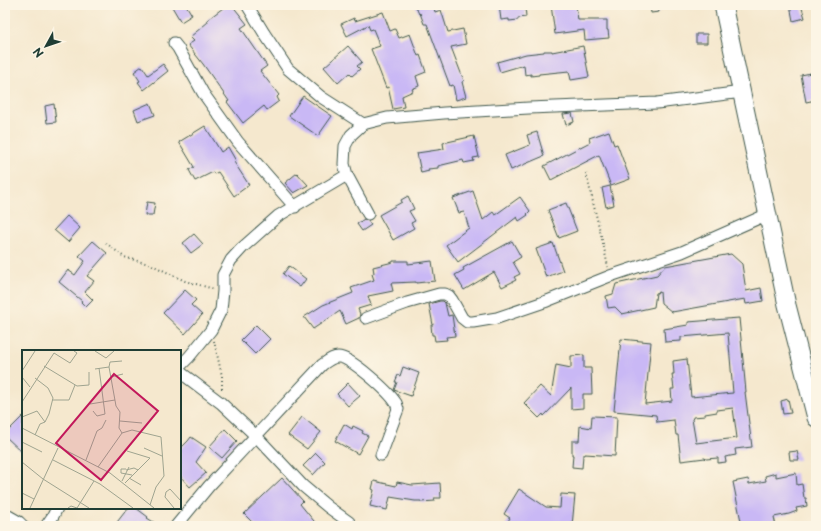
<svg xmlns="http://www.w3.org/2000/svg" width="821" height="531" font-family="'Playpen Sans',sans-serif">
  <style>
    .building { fill: #c9b8f5; fill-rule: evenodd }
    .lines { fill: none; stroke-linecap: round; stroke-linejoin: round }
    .minor-casing { stroke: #3f574b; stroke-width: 13 }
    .primary-casing { stroke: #3f574b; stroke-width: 19 }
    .path { stroke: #3f574b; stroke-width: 2; stroke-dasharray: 1 3; stroke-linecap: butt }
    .minor { stroke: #fff; stroke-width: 11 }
    .primary { stroke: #fff; stroke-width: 17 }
    .inset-road { fill: none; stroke: #9fa490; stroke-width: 1 }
    .view { fill: #c2185b; fill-opacity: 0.15; stroke: #c2185b; stroke-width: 2 }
    .inset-edge { fill: none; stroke: #1f3d34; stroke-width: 2 }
  </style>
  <rect width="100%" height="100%" fill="#fcf5e5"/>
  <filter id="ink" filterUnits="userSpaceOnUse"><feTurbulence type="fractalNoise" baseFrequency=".025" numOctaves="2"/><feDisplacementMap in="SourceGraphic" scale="8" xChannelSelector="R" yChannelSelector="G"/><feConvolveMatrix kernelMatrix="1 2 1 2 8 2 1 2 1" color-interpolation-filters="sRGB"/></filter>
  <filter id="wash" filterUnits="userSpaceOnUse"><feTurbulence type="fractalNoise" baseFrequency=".012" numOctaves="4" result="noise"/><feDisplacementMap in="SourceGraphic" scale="16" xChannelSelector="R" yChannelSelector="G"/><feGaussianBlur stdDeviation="0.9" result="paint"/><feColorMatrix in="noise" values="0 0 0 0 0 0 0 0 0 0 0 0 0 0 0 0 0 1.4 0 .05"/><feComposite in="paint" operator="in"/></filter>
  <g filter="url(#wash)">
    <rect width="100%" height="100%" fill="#f5e8ce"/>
    <g id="blocks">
      <path class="building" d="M171,5h15l6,10 -11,7z
        M227,5h5l15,19 -6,4 26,38 -7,5 19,24 -2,2 2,4 -12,9 -3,-4 -21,17 -16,-21 2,-1 -26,-37 -15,-19 6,-4 -4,-4 18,-15 -1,-2z
        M415,5h25l-6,3 1,4 6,-2 7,22 15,-3 3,15 -15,3 13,34 -2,1 4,15 -10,3 -3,-15 -3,1 -23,-62h-3l-4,-11 -1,1z
        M499,5h26l1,12 -8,1v2l-9,1v-2l-8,1z
        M551,5h25l2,15h29v10h1l1,8 -24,2 -1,-10 -29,4z
        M650,5h8l1,7 -8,1z
        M790,5h11l4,13 -12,3z
        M383,12l7,19 5,-2 4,9 11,-4 8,22 2,-1 6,17 -10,4 3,10 -7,3 1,2 -11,5 2,11 -11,2 -5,-22 -2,1 -15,-39 9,-3 -7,-17 -3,1 -2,-5 -21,11 -6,-12 13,-6 1,3z
        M696,34h11v9h-11z
        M348,46l14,16 -5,4 3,3 -8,7 -3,-3 -11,10 -14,-16z
        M583,46l6,31 -18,3 -2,-9 -30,3v1l-8,1v-2l-6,1 -1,-10 -24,7 -3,-10 29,-8 18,-2v-1h8v1z
        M163,64l5,7 -24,19 -6,-8 2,-1 -6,-9 8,-6 6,9z
        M811,73l5,27 -10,2 -5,-27z
        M303,96l29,20 -14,20 -29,-20z
        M150,103l5,12 -17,6 -4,-11z
        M54,104l2,18 -9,1 -2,-17z
        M572,113l2,9 -8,3 -3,-11z
        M205,126l16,26 7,-5 8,14 -2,1 15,23 -15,11 -16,-24 -4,2 -1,-2 -18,9 -6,-11 5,-3 -15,-25z
        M609,131l5,14 3,-1 13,35 -19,7 -12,-31 -48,25 -7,-14 46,-24 -1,-4z
        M537,132l7,24 -33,14 -6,-15 25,-10 -3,-10z
        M474,136l5,21 -6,1 1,3 -10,2 -1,-3 -25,6v2l-10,1 1,2 -8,2 -4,-20 27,-4 -1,-6z
        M297,173l11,12 -14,8 -9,-10z
        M610,186l4,19 -8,2 -4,-19z
        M473,191l10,29 10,-8 2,3 25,-18 10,14 -3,3 1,1 -9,6 -2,-4 -59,45 -12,-17 23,-17 -5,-16 -5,1 -6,-15z
        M408,196l6,13 -5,2 6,10 -4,2 3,5 -21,12 -14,-25 23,-13 -1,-2z
        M147,202l8,1 -2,12h-8z
        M566,203l11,28 -18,7 -11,-28z
        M67,216l13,12 -12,14 -14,-12z
        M364,219l4,2 3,4 -9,6 -5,-7z
        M194,234l9,10 -12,9 -8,-10z
        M93,241l14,12 -20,23 7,5 -9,11 8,8 -7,7 -5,-5 1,-1 -23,-19 9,-12 7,5 10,-14 -6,-5z
        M512,241l9,16 -8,5 7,12 -6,3 2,3 -14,7 -8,-15 -30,18 -9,-15 9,-5 -1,-2z
        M553,243l10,28 -17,6 -10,-28z
        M731,254l11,10 4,27 15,-3 2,13 -17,3 -1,-5 -73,13 -11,-9 -1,-11 -4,1 -2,14 -32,7 -7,-7 -7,1 -2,-12 7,-2 3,-10 41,-9 8,-9z
        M393,261h15v3l24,-3 3,20 -19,2v-1l-25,1 2,8 -25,5 3,9 -13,4 2,5 -1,4 -13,6 -6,-13 -27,18 -9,-12 19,-12 30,-12 -2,-5 23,-8 -2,-6 2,-1 -1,-6 20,-5z
        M289,266l17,13 -6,8 -17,-13z
        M185,290l11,10 -5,5 11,10 -17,19 -22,-21z
        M440,301h3l2,2 3,13 4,-1 3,21 -9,1 1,3 -12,1 -1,-6h-2l-1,-10h2l-4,-21z
        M739,318l7,74h-1l7,55 -17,2 1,6 -11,2 1,5 -8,1v-5l-12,1 -1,-1 -24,3 -3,-26h-2l-2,-15 -17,2 -1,-7 -42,-4 7,-72 30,3 -6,62 27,-3 -1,-12h3l-2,-15h2l-1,-13 14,-2 4,38 42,-4 -5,-60 -47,4v4l-16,1 -1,-13 24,-4v-3zM733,408l4,30 -41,5 -4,-24 1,-1v-1l12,-1v-2l12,-2v-2z
        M256,325l14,14 -15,15 -14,-14z
        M584,355v13h7l1,26h-9v14l-12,1v-21l-27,28 -1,-2 -4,4 -15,-15 16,-17 11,10 5,-31 15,3v-12z
        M403,367l16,6 -8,23 -17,-6 3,-8h-2l3,-7 2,1z
        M348,383l12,13 -12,10 -11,-12z
        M788,399l3,14 -8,1 -2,-13z
        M23,416v37l-18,-17v-2z
        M592,416l25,1 -2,39 -30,-2v1h-2l-1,13 -10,-1 1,-12h-1v-14h7l1,-15 11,2z
        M302,417l19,15 -14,17 -19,-14z
        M344,424l8,5 1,-3 10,5 -1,2 6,3 -10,18 -23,-13z
        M225,429l12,12 -15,17 -13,-11z
        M191,437l15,10 -10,15 10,11 -16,14 -10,-11v-27l8,-8z
        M797,451l2,9h-9l-1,-8z
        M316,453l9,9 -12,13 -10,-9z
        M776,473v4l20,-4 1,12 5,-1 2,14h2l1,8 -11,2 1,3 -8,3 -15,3 2,9h-34l-9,-44 15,-3 1,5 17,-3 -1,-5z
        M282,478l21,23 -3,3 18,22h-62l-12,-12z
        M374,481l22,5 1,-4 15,3 28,-2 1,15h-7l1,3 -14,1v-1h-6l-25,-4 -3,13 -17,-4 4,-16 -2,-1z
        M519,489l27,18 14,1 1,-14 14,1 -3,31h-67l5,-8 -6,-4z
        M128,508h8l12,9 -1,1 13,8h-46z"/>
    </g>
  </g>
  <g filter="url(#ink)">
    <use href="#blocks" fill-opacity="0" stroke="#3f574b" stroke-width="1"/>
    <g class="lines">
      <g class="minor-casing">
        <path id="minor" d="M247,5l17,28 24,36 33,28 42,27
          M174,43l4,5 25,45 35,49 57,65
          M347,175l21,39
          M366,318l41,-15 32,-9h6l4,2 3,4 10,18 5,4h6l24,-4 50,-17 63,-25 72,-24 86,-38
          M180,366l9,-9 22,-27 10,-20 2,-19v-16l8,-15 11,-12 36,-32 69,-41 -3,-11 1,-18 6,-11 12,-11 24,-6 57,-5 85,-5 128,-5 85,-11
          M180,372l41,31 35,33 47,50 25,21 21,15
          M5,514l14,8 4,4
          M46,526l7,-10 4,-8
          M176,526l33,-40 113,-121c4,-3 10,-8 16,-8 13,0 51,35 58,46 1,2 1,4 2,6l-17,46"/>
      </g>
      <g class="primary-casing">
        <path id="primary" d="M723,5l64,300 29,113"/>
      </g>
      <path class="path" d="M586,173l18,75 4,19
        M106,243l18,14 28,8 33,16 29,8
        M214,341l8,35v16"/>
      <use href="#minor" class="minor"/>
      <use href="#primary" class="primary"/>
    </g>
  </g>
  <g transform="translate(22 350)">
    <rect width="159" height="159" fill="#f5e8ce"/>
    <path class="inset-road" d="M73,1l11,7 8,-7M22,16l33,20 12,-1v-13M73,19l14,-2M0,21l13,-20M0,27l8,10M89,27l12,-3M13,28l13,10 5,10 -4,16 -4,8 -5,2 -5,11M30,50h17l6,-15M0,52l32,-49 16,10 7,-10 -3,-2M68,54l25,-4M71,61l4,5 8,-2 -6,-46M0,67l15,-6 8,11M98,71l22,2M0,78l88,45 44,35M100,83l10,-3 29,7 3,39 -8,11 -6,18M0,92l20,10M122,98l18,8M31,110l47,24 33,24M64,110l11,-29 5,-3 4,-8M0,112l21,17 46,29M76,117l24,-34 -3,-5 1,-16 -4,-6 -7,-39 1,-5 12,-1M104,119h-5v4l11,2M104,120l8,-2 4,2M107,128l12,7M100,131l7,-14M103,133l25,-25 -23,-7M0,143l12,6M8,158l28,-60M46,158l3,-2 6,2 17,-27M152,158l-9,-11 1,-5 4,-3 11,12"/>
    <path class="view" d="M92,24l44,37 -57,69 -45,-37z"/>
    <rect width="159" height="159" class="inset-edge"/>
  </g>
  <rect width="821" height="531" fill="none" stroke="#fcf5e5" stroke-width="20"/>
  <g transform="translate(46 46) rotate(230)" stroke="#fcf5e5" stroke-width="3" paint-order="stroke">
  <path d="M0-3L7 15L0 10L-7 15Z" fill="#1f3d34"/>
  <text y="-6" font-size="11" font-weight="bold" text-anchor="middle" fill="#1f3d34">N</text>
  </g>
</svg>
